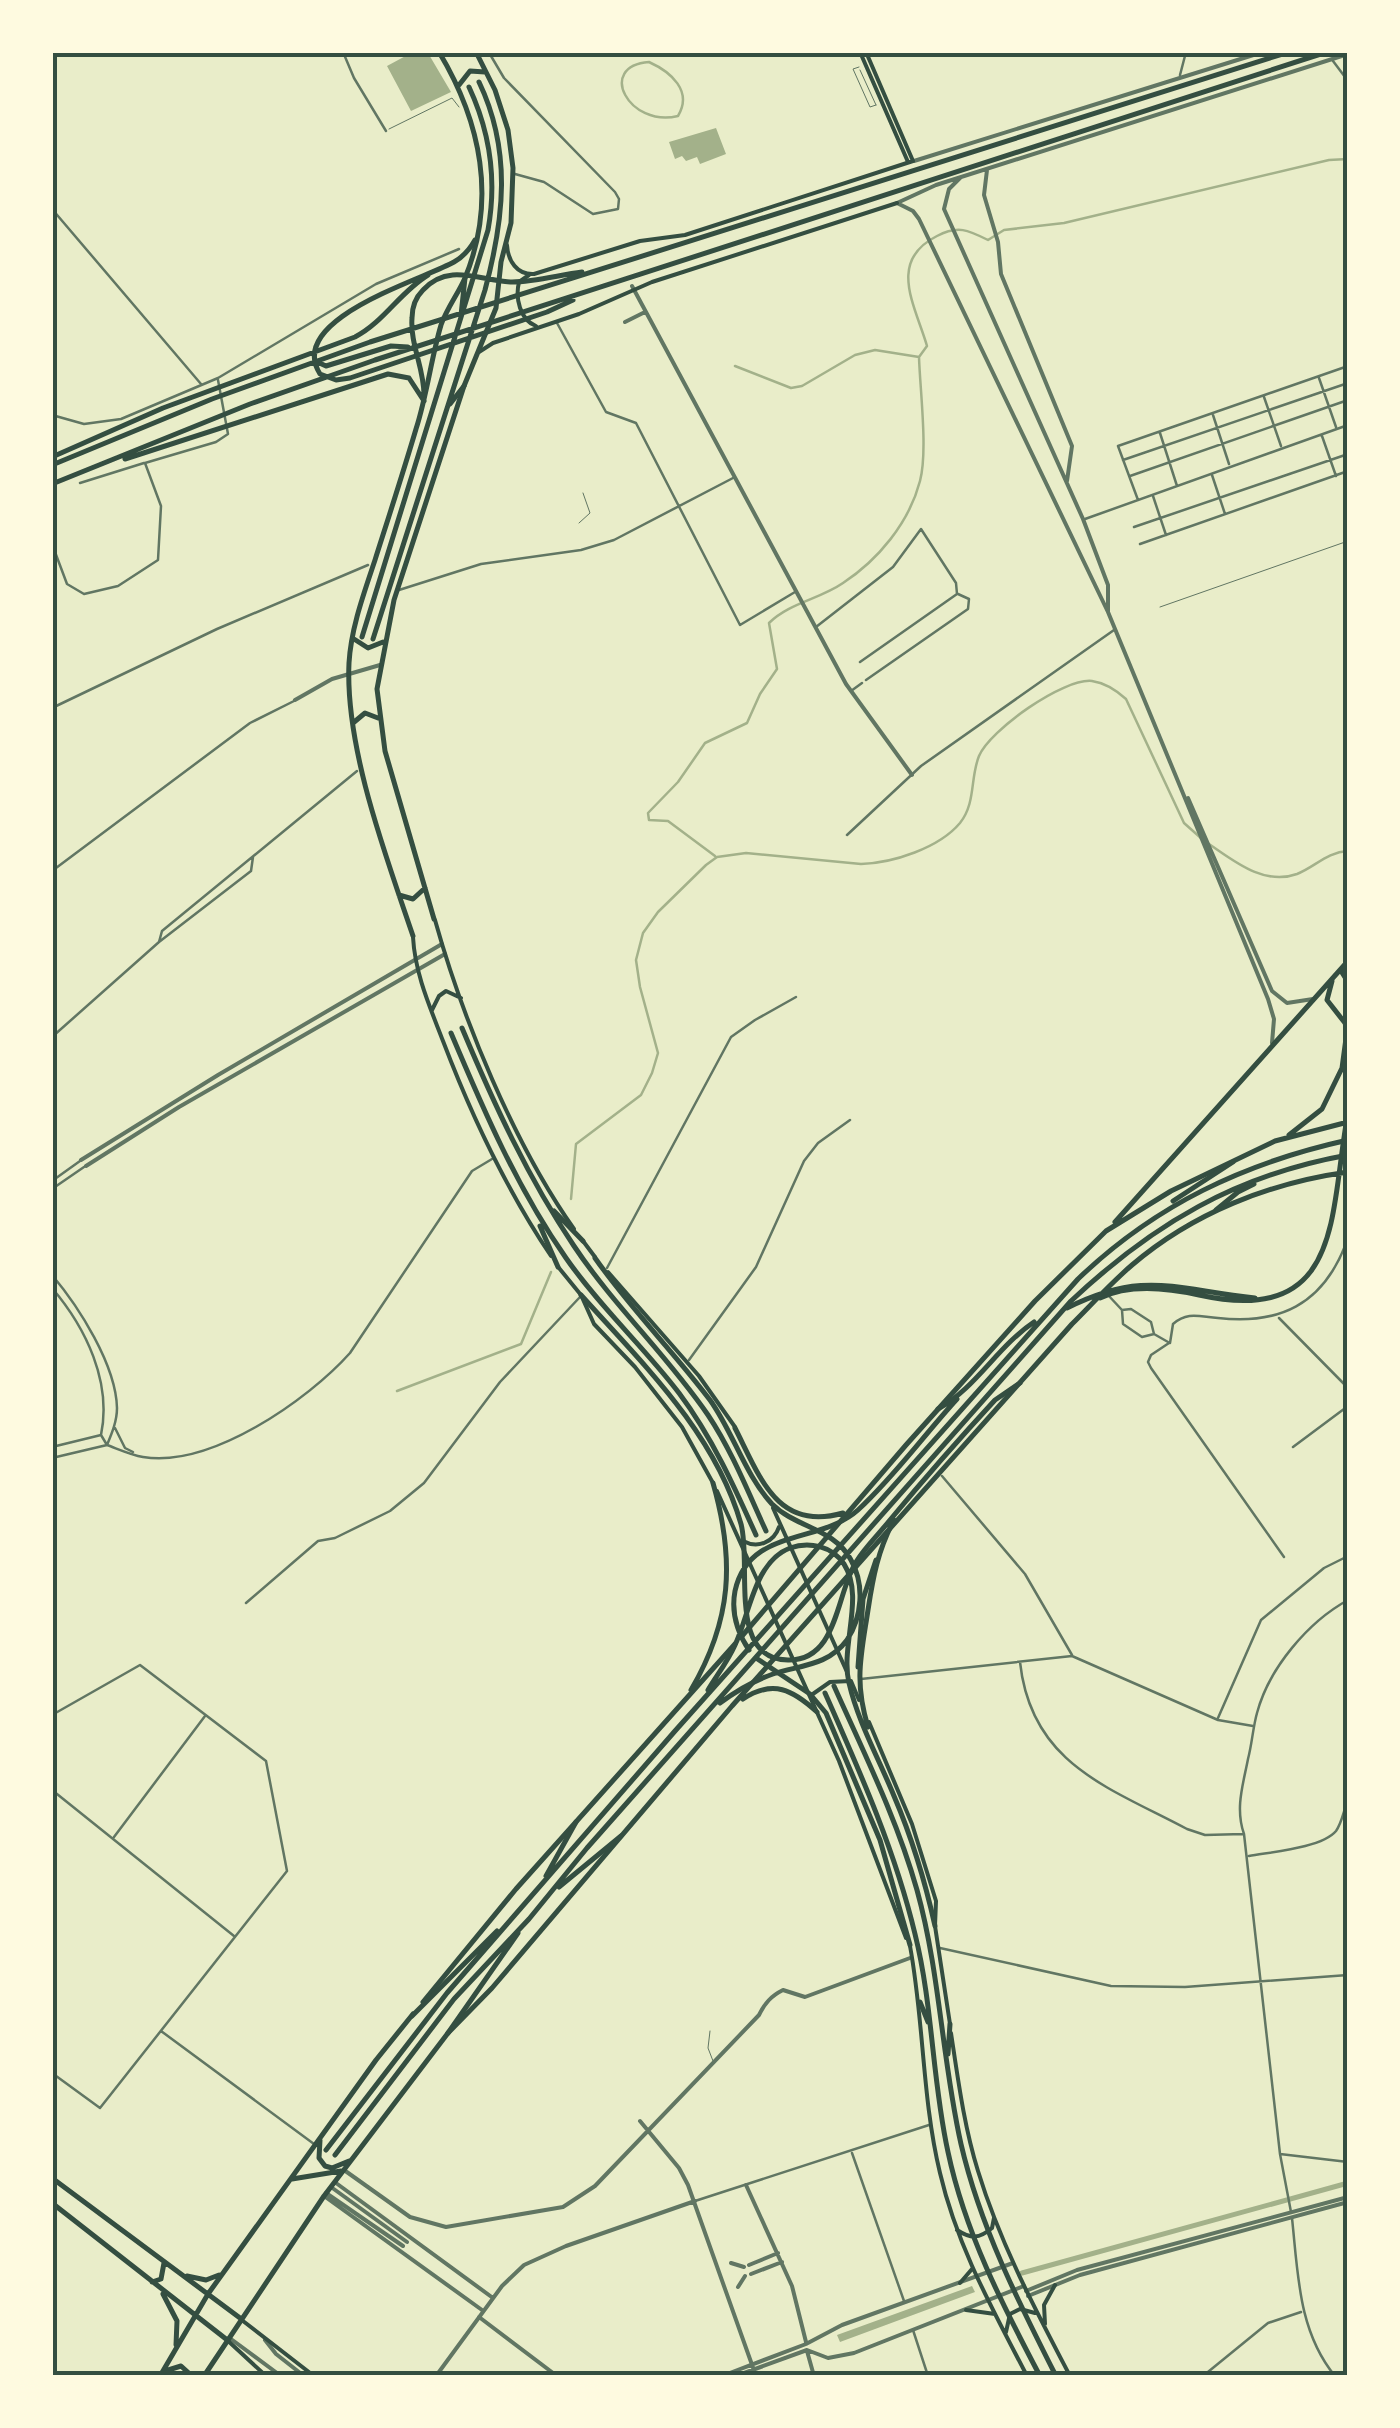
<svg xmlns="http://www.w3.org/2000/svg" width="1400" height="2428" font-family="'Work Sans',sans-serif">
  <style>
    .water { fill: #a3b18a }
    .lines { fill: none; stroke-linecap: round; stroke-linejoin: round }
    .stream { stroke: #a3b18a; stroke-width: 2.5 }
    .canal { stroke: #a3b18a; stroke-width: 5 }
    .service { stroke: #617663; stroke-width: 1 }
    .minor { stroke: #617663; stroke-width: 2.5 }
    .tertiary { stroke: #617663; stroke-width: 4 }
    .secondary { stroke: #344e41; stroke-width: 4 }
    .primary { stroke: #344e41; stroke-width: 5 }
    .trunk { stroke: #344e41; stroke-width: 5 }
    .neatline { fill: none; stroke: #344e41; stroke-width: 4 }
  </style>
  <rect width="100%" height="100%" fill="#e9edc9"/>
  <path class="water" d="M413,52l15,1 23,39 -40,19 -24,-45z
    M716,128l10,26 -26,10 -3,-7 -11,4 -4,-5 -7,3 -6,-17z
    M972,2286l3,6 -135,50 -3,-7z"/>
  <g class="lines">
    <path class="stream" d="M649,62c22,10 44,29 29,54 -49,12 -82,-50 -29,-54z
      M735,366l56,22 11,-2 53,-31 20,-5 44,7
      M1209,844c25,17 55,42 88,30 18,-7 30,-22 51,-23
      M715,856l-47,-35 -19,-1 -1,-7 30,-31 27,-39 42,-20 13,-29 17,-25 -8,-46c20,-20 51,-24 74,-40 35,-23 66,-60 77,-102 8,-30 0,-91 -1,-124l8,-11c-12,-41 -40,-85 10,-110 21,-11 31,-6 51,4l16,-10 60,-7 265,-63 19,-1
      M571,1199l5,-55 65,-49 11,-22 6,-20 -18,-66 -4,-27 7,-27 15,-21 48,-47 11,-8 29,-4 115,11c32,-1 78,-16 99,-41 16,-20 10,-45 19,-67 11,-26 84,-78 113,-75 14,2 24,9 34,18l58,124 18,16
      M397,1391l124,-47 30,-72"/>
    <path class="canal" d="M1022,2273l326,-90"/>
    <path class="service" d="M859,67l-6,2 17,38 6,-2
      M860,70l16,35
      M389,129l63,-31 7,9
      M579,523l11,-10 -7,-20
      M1160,607l188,-66
      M710,2031l-2,17 5,13"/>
    <path class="minor" d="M343,52l11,26 32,53
      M491,56l13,22 111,114 4,7 -1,10 -25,5 -49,-32 -29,-8
      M1333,61l15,20
      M1180,75l6,-23
      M52,209l149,175
      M557,323l49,89 30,11 104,202 55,-33
      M1319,378l17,49
      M1264,397l17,49
      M52,415l32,9 37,-5 97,-41 158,-94 83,-35
      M1213,415l16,49
      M1160,433l17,53
      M1322,436l14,40
      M1123,460l225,-77
      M1212,475l13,39
      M1130,476l218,-76
      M80,483l64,-20
      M1153,496l13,39
      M1138,500l-20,-54 230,-80
      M1085,519l263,-94
      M1134,527l214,-73
      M52,544l15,40 17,10 34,-8 40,-26 3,-54 -16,-43 71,-21 12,-8 -10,-54
      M1140,544l208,-73
      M399,590l82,-26 100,-14 33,-10 119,-62
      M816,627l77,-60 28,-38 35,54 1,11 -97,68
      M866,680l102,-71 1,-10 -11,-5
      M851,691l11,-8
      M52,708l165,-79 151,-64
      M847,835l74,-69 193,-136
      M52,871l198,-148 44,-22
      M159,942l3,-11 195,-160
      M52,1037l107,-95 92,-71 2,-14
      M52,1181l28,-20
      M52,1189l32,-22
      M607,1268l124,-231 24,-17 41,-23
      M52,1275c27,32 64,90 65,133 0,13 -5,25 -10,37l-55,13
      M52,1288c34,40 60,94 49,147l-49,12
      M1108,1295l14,15 1,14 19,13 12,-3 -3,-12 -20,-13 -9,1
      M1279,1318l69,70
      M1154,1334l14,8
      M1169,1343l-18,12 -3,7 3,6 133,189
      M1170,1343l3,-19c15,-13 27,-7 45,-6 62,7 104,-14 127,-72
      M689,1360l67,-93 48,-106 14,-18 32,-23
      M115,1428l10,20 8,4
      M101,1435l6,10c11,4 24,10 36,12 68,11 165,-57 207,-104l122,-182 20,-12
      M1293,1447l55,-41
      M942,1476l83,98 47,81
      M246,1603l72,-62 17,-3 55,-27 34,-28 76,-101 80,-85
      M1020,1662c11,102 88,125 167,167l18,6 38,-1
      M861,1679l211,-23 146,64 35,6
      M52,1715l88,-50 126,96 21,110 -187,237 -48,-35
      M1218,1718l43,-98 63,-52 24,-12
      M52,1790l182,146
      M114,1837l91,-121
      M1249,1856c21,-4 73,-8 87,-25 6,-8 8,-22 12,-31
      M940,1948l171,38 74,1 163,-12
      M161,2031l153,113
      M852,2153l52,148
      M1280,2154l68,8
      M695,2201l234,-76
      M1291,2212l-11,-58 -36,-320c-9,-26 -1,-49 4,-75 4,-15 5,-32 9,-46 12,-45 51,-91 91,-113
      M1292,2218c6,55 6,113 43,158
      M913,2330l15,46
      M52,2361l2,15
      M1203,2376l65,-53 33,-11"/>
    <path class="tertiary" d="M914,161l349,-109
      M987,170l-3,25 14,47 3,32 71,172 -5,35
      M960,178l-11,11 -5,20 139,310 25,66v27
      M897,203l16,8 6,8 189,393 160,387 6,20 -2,24
      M897,203l39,-18 412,-131
      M632,286l214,398 66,91
      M625,322l20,-10
      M295,700l37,-21 48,-14
      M1188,798l84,193 15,12 26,-4
      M81,1160l137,-85 224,-131
      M86,1166l93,-59 266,-153
      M640,2121l39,47 9,17 68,191
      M344,2170l66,47 36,10 117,-20 32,-21 164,-171c6,-12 12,-19 24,-25l22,7 105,-39
      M336,2183l157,115
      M746,2185l46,101 14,56
      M331,2187l76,55
      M326,2193l77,53
      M324,2196l158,114
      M731,2263l13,4
      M749,2265l29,-12
      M751,2274l31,-12
      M738,2287l7,-11
      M1026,2291l51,-21 271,-73
      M1028,2296l52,-21 268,-73
      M479,2317l78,59
      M231,2339l50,37
      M265,2340l11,14 28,22
      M807,2351l7,25
      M436,2376l66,-90 22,-21 42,-19 129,-45
      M722,2376l84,-32 36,-19 171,-62
      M736,2376l71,-26 21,8 26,-5 170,-67"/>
    <path class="secondary" d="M860,52l48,110
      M507,245c1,16 10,30 27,29l106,-33 45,-6 228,-74 -47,-109
      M529,275l-10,7c-4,16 1,38 17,44
      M479,352l14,-9 86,-29 73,-32 245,-79
      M435,920c28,100 79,224 139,309
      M413,937c2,37 17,70 30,104 29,76 63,148 108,215
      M432,1010l7,-14 7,-5 15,7
      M583,1241l12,16
      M559,1268l22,27 13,29 41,43 47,60 31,56
      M608,1272l91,104 36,51
      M717,1491l122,270 67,177
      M773,1508l74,164
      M743,1541c15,8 31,1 36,-14
      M851,1681l8,19
      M810,1696l20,-14 20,-1
      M869,1722l43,102 24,77 -1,25 15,98
      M910,1946c14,75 12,153 30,227 17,73 53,137 87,203
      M951,2033c7,46 13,93 27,138 22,72 57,138 92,205
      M957,2230c14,9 22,9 35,-2l2,-10
      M960,2283l12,-14
      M966,2310l29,4
      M243,2321l71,55
      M1045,2324l-1,-19 11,-20
      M1006,2332l4,-18 10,-5 15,4
      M226,2339l40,37"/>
    <path class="primary" d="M459,85l11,-14 15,1
      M354,639l14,9 15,-6
      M353,723l12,-10 13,5
      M399,895l14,4 12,-11
      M434,919l-49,-168 -8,-62 17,-89 70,-214 32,-78 5,-46 10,-39 2,-55 -5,-38 -13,-40 -19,-38
      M413,936c-27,-80 -68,-188 -64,-273 2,-35 15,-70 26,-103 14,-44 28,-87 41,-131 11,-34 15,-70 25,-104 6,-17 17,-31 24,-47 32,-78 16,-156 -26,-226
      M1341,971l7,11
      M1345,1067l3,36
      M1289,1135l33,-26 20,-41 5,-37 -2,-8 -18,-23 5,-19
      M1115,1222l233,-261
      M1100,1298c30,-15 68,-10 99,-3 146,32 130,-82 149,-182
      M1067,1308c78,-39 108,-18 188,-10
      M735,1428c25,49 42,104 108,85
      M742,1636l164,-191 129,-144 71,-70 65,-40 104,-50 73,-19
      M858,1667l5,-68 13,-39
      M691,1690c41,-70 44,-130 22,-207
      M743,1699c30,-20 50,-9 74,13
      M423,2002l93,-113 219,-245
      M320,2140l-1,18 6,8 7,2 17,-7
      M52,2178l188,140
      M292,2179l49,-8
      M52,2203l174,136
      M187,2276l19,4 13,-5
      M152,2282l9,-3 3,-16
      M163,2294l14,27 -1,24
      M165,2371l16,-5 11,10
      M160,2376l48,-82 168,-234 37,-46
      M204,2376l120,-180 124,-163 44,-45 240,-282 340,-382c20,-20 39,-41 60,-59 61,-52 137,-82 216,-93"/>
    <path class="trunk" d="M475,240c-5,9 -12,17 -21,22 -32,18 -169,57 -134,112l16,6 14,-2 197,-66 26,-12
      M461,315l4,-37
      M315,361l11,5 65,-20 17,1
      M424,395c0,-27 -14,-51 -12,-77 0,-11 4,-21 11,-28 26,-28 57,-9 89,-8 23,0 47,-7 70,-10
      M450,404l14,-18
      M52,457l111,-49 192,-71c29,-15 45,-45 73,-62
      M125,459l263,-85 21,4 15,23
      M52,465l160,-66 158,-57 919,-290
      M52,484l198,-80 125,-44 952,-308
      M362,637l126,-407c9,-50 2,-98 -19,-143
      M373,639l112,-349c19,-71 27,-139 -6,-208
      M462,1028c32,76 66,150 112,218 40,60 93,109 134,169 24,36 40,77 58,116
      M451,1033c33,78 66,155 115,225 34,49 78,89 113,135 33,44 55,93 77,142
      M1173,1201l60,-39
      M1216,1210l22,-18 16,-8
      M554,1211l29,30
      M540,1226l18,41
      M595,1258c35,50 78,93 115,142 23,32 35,75 62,104 24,24 62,24 79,56 14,25 11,57 -4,80 -19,26 -47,25 -74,34 -20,7 -37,17 -53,29
      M581,1295c62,69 134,138 160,229 11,39 -14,136 47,136 50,1 48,-66 68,-98 9,-15 23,-28 34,-42 34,-41 69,-81 105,-120l25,-17
      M938,1409c38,-21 59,-62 96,-87
      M749,1650c-12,-18 -18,-38 -14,-59 14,-64 84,-46 123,-81 36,-33 66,-75 99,-111
      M756,1658l54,36 16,19 54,127 30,105
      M834,1686c30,67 63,133 83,204 23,83 25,170 44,254 19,82 57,157 95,232
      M708,1690c9,-15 20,-29 27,-45 15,-31 19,-83 55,-97 19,-7 42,-2 54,16 21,33 -4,82 5,119 9,39 30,76 45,113 18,42 31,85 41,130
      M825,1693c35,79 70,157 90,241 18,72 17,146 33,218 17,80 54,152 92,224
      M868,1727c-14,-46 -7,-71 0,-117 5,-33 10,-60 26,-90
      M546,1876l30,-54
      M559,1887l62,-51
      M920,2002l8,20
      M412,2016l85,-85
      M448,2033l70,-100
      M948,2054l2,-30
      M326,2150l121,-157 228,-262 403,-452c77,-74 166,-116 270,-139
      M335,2155l119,-156 75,-80 58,-71 484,-547c82,-77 165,-126 277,-146"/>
  </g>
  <rect width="1400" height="2428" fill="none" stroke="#fefae0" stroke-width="110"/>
  <rect x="55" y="55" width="1290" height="2318" class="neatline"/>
</svg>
